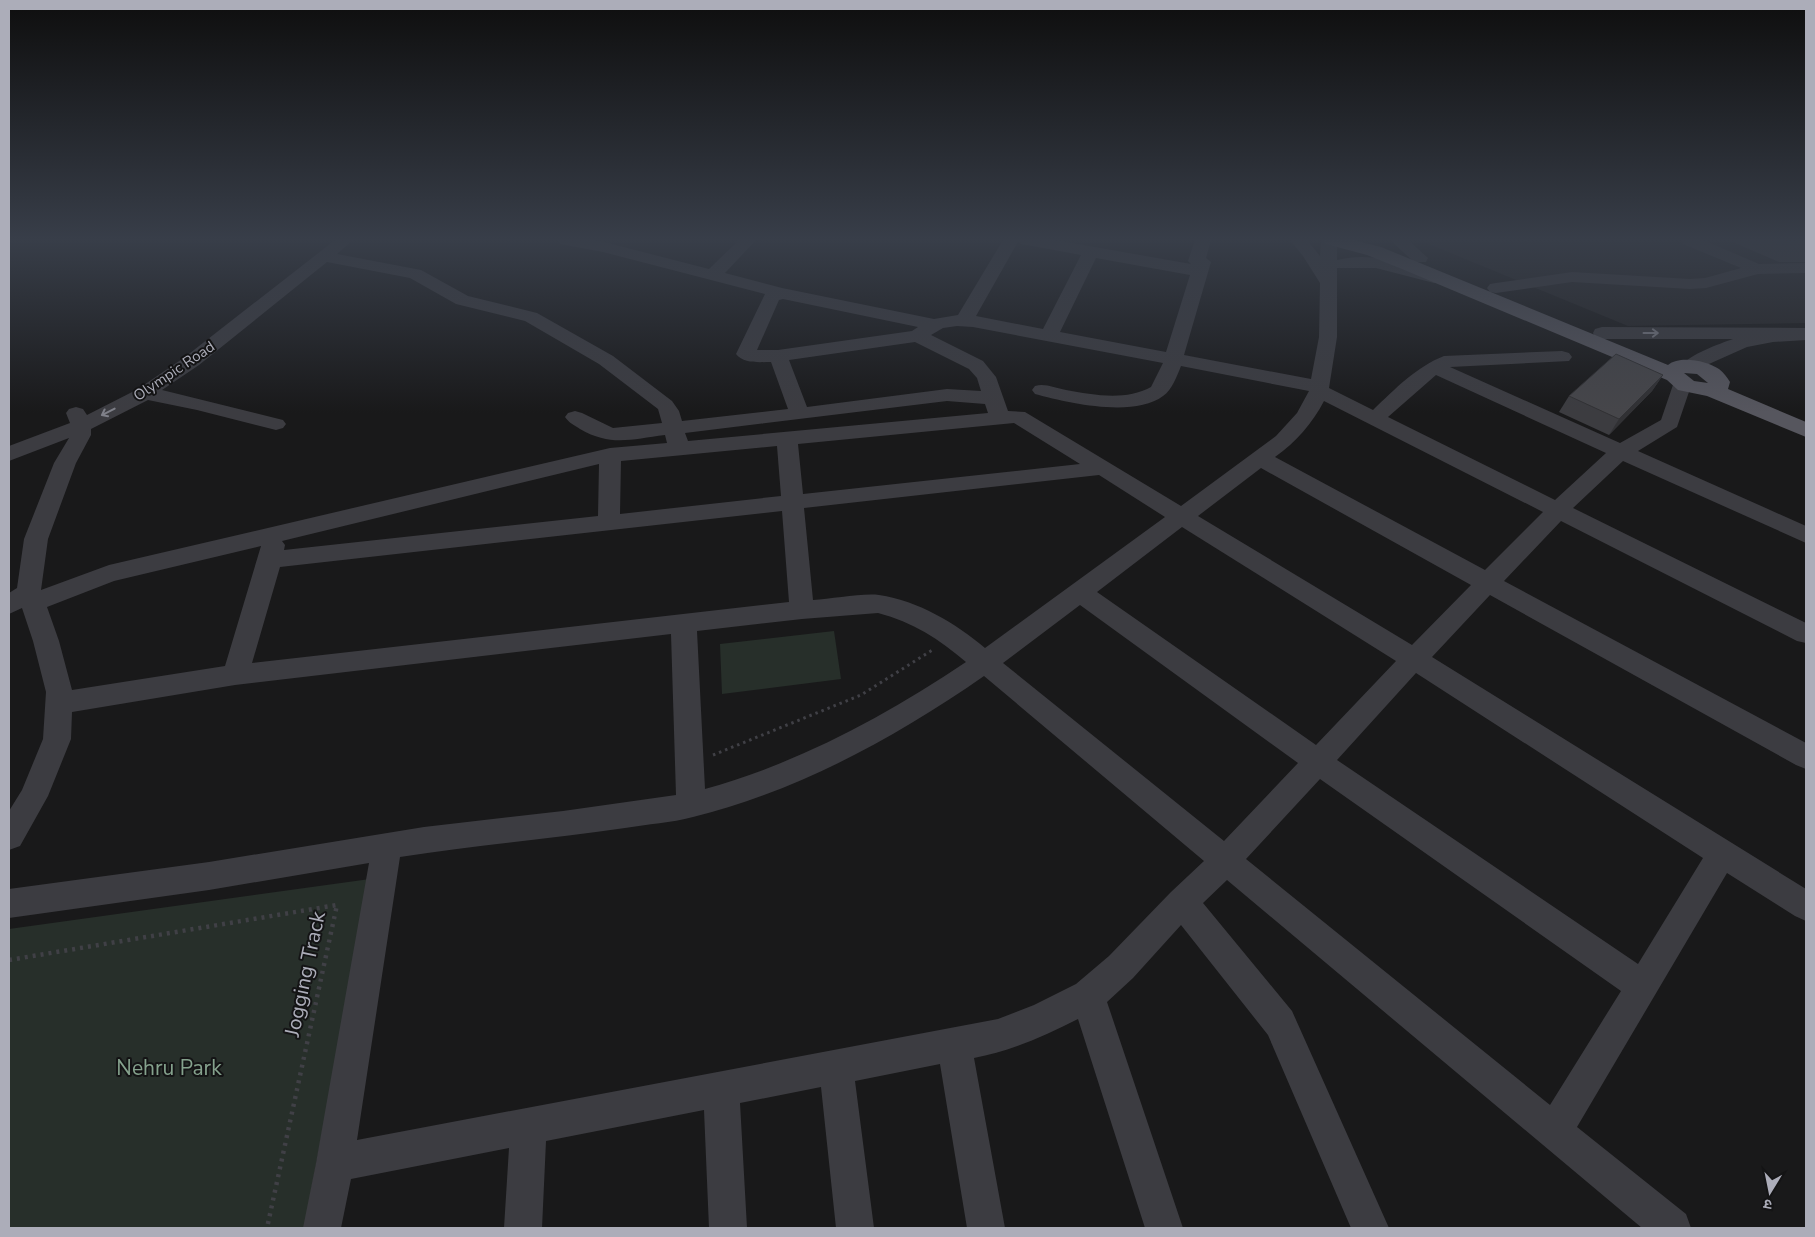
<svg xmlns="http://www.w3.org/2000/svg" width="1815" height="1237" font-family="'Nunito Sans','Noto Sans Devanagari',sans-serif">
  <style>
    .built { fill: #252527 }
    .green { fill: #272f2a }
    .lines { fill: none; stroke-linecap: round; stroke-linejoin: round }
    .path-far1 { stroke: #404046; stroke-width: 3; stroke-dasharray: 2.5 4; stroke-linecap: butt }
    .path { stroke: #404046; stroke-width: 4.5; stroke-dasharray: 3 5; stroke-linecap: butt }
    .minor { fill: #3c3c41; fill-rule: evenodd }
    .major { fill: #56565e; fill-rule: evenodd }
    .wall { fill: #3c3c40 }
    .shaded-wall { fill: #313134 }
    .building { fill: #46464a; stroke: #313134 }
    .oneway { stroke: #7f8089 }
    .labels { text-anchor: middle; stroke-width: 4; stroke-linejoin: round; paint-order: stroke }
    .far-street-label { font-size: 15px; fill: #acadb9; stroke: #141415 }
    .near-street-label { font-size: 21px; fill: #acadb9; stroke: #141415 }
    .near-park-label { font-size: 21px; fill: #85a28d; stroke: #141415 }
  </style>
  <rect width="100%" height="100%" fill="#19191a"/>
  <path class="built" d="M1419,240h387v83l-178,3z"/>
  <path class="green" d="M834,631l7,48 -119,15 -2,-50z
    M370,879l-66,349h-295v-299z"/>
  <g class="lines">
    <path class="path-far1" d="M713,755l148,-60 73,-46"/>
    <path class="path" d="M9,960l328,-55 -70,323"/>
    <path class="minor" d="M335,240h18l-16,14 84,16 47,26 69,17 76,43 59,45 7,10 3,10 106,-12 -17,-47c-12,0 -27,2 -35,-8l29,-60 -162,-42 -43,-8 -2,-4h35l11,2 105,27 30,-29h17l-31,33 57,15 152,31 24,-4 45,-75h52l136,24 -3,-3 7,-21h16l-5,18 5,4 -27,93 127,24 8,-42 1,-54 -17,-27 -13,-16h17l13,16 1,-16h16v20c36,-9 70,4 103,14l3,4 -3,4 -6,1 -58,-15h-39v69l-8,51 44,22c22,-21 43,-43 71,-54l118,-5 7,2 3,4 -3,4 -119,6 170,76 41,-23 14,-41 7,-2 7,2 3,4 -15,44 -39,24 168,75v17l-183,-82 -50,47 233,115v20l-9,-2 -236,-120 -57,60 302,162v26l-10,-4 -306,-170 -58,62 374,232v32l-11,-5 -68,-43 -150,254 109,87 5,14h-49l-415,-348 -24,23 89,108 97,217h-38l-83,-193 -87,-110 -48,53 -26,24 76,226h-38l-67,-209c-33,17 -67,32 -104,39l31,170h-38l-27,-164 -85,17 19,147h-38l-15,-141 -81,16 7,125h-38l-5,-118 -158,31 -4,87h-38l5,-80 -158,31 -10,49h-38l13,-65 53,-300 -160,27 -200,28v-29l200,-27 215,-35 139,-16 113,-16 -5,-161 -436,51 -163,27 -1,27 -23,57 -28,50 -11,4v-39l13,-21 21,-51 3,-47 -13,-51 -11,-33 -13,6v-21l8,-5 7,-49 30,-76 15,-25 -60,23v-15l61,-23 -4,-10 3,-4 7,-2 7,2 4,6 51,-26 47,-32zM1019,240l2,4 6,1 54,10 -38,74 -67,-13zM1096,258l94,17 -24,77 -106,-20zM327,262l83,16 46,26 69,17 74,43 59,45 4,14 -49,5 -31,-15 -7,-2 -7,2 -3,4c4,6 9,8 15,12 31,18 52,10 85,6l2,8 -57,5 -501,117 -68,25 7,-51 28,-76 15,-28v-6l57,-29 49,10 79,20 7,-2 3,-4 -3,-4 -121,-30 37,-25zM783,299l135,28 -6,4 -134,19h-21l22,-50zM957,326l16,1 190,36 -12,24c-25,14 -58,8 -85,3 -11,-2 -21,-7 -31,-4l-3,4 3,4c33,9 99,24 128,2 9,-6 14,-20 18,-30l128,25 -12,22 -21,23 -95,70 -156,-94 -17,-1 -12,-34 -13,-16 -52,-26 12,-7zM915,342l54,27 8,9 4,13 -34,-2 -140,18 -18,-47zM1436,375l170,78 -51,47 -167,-83zM947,401l38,3 3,9 -300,28 -3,-8zM1324,401l219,111 -58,58 -210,-113c21,-15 37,-33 49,-56zM1014,423l66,41 -277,30 -5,-50zM777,446l4,50 -161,18 1,-53zM599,464l-1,52 -314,34 1,-5 -3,-4zM1261,468l210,117 -59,60 -214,-129zM1099,475l66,42 -180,131c-30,-25 -66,-47 -106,-53 -17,-2 -47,4 -66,5l-9,-92zM782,511l7,91 -537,61 28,-96zM1182,527l214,134 -80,84 -219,-153zM261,546l-36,120 -153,24 -13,-49 -12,-34 67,-26zM1080,605l218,158 -74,78 -221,-178zM878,613c35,9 61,26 88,49 -81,54 -167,101 -261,127l-8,-158 105,-12zM1416,673l287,185 -65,106 -301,-204zM984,676l220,185 -33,31 -62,64 -33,28 -42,21 -36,14 -641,121 43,-283c75,-12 151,-18 225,-29 23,-4 46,-5 68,-11 105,-26 202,-79 291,-141zM1320,779l301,212 -71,114 -304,-246z
      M1390,240h18l20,18 -2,4h-12z
      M1681,240h22l56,24 47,-1v10l-48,1 -52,14 -16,1 -118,-7 -76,11 -6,-1 -3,-4 3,-4 6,-1 76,-11 118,7 15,-1 36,-10 -58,-24z
      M1602,327l204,1v12l-33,2 -26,5 -56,25 -7,-2 -3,-4c9,-12 38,-22 52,-27h-131l-7,-2 -2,-4 2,-4z"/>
    <path class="major" d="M1323,240h30l28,7 287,118c12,-10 39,-4 51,4 5,4 8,8 11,13l-2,7 78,33v15l-99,-41 -29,-6 -11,-10 -265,-111 -35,-14 -41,-11zM1684,373l13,1 11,9 -14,-2z"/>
  </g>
  <path class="wall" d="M1728,240h78v22h-27z
    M1663,375l-11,16 -43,44 -50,-23 10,-16z"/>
  <path class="shaded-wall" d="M1663,375l-11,16 -43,44 10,-16z"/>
  <path class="building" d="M1790,240h16v1h-13z
    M1616,354l47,21 -44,44 -50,-23z"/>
  <defs><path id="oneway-shaft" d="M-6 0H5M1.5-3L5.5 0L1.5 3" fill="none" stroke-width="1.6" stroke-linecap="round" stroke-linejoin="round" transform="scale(1.25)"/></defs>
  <g class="oneway">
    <use href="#oneway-shaft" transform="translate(1651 333)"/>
    <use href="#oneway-shaft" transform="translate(108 412) rotate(153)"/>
  </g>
  <linearGradient id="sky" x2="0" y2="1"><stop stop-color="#0e0e0e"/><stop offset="0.58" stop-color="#383e49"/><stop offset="1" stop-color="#383e49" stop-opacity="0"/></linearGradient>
  <rect width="1815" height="413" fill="url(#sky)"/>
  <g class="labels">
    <g class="far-street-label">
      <text transform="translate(174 371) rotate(-34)" y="5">Olympic Road</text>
    </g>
    <g class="near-street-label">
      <text transform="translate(305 974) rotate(-78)" y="7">Jogging Track</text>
    </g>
    <g class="near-park-label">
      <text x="169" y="1075">Nehru Park</text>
    </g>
  </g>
  <rect width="1815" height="1237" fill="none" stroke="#acadb9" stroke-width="20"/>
  <g transform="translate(1770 1192) rotate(190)" stroke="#141415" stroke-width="4" paint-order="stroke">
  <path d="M0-4L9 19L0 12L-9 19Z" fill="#acadb9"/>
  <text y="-8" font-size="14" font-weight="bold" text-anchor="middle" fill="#acadb9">उ</text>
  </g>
</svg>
